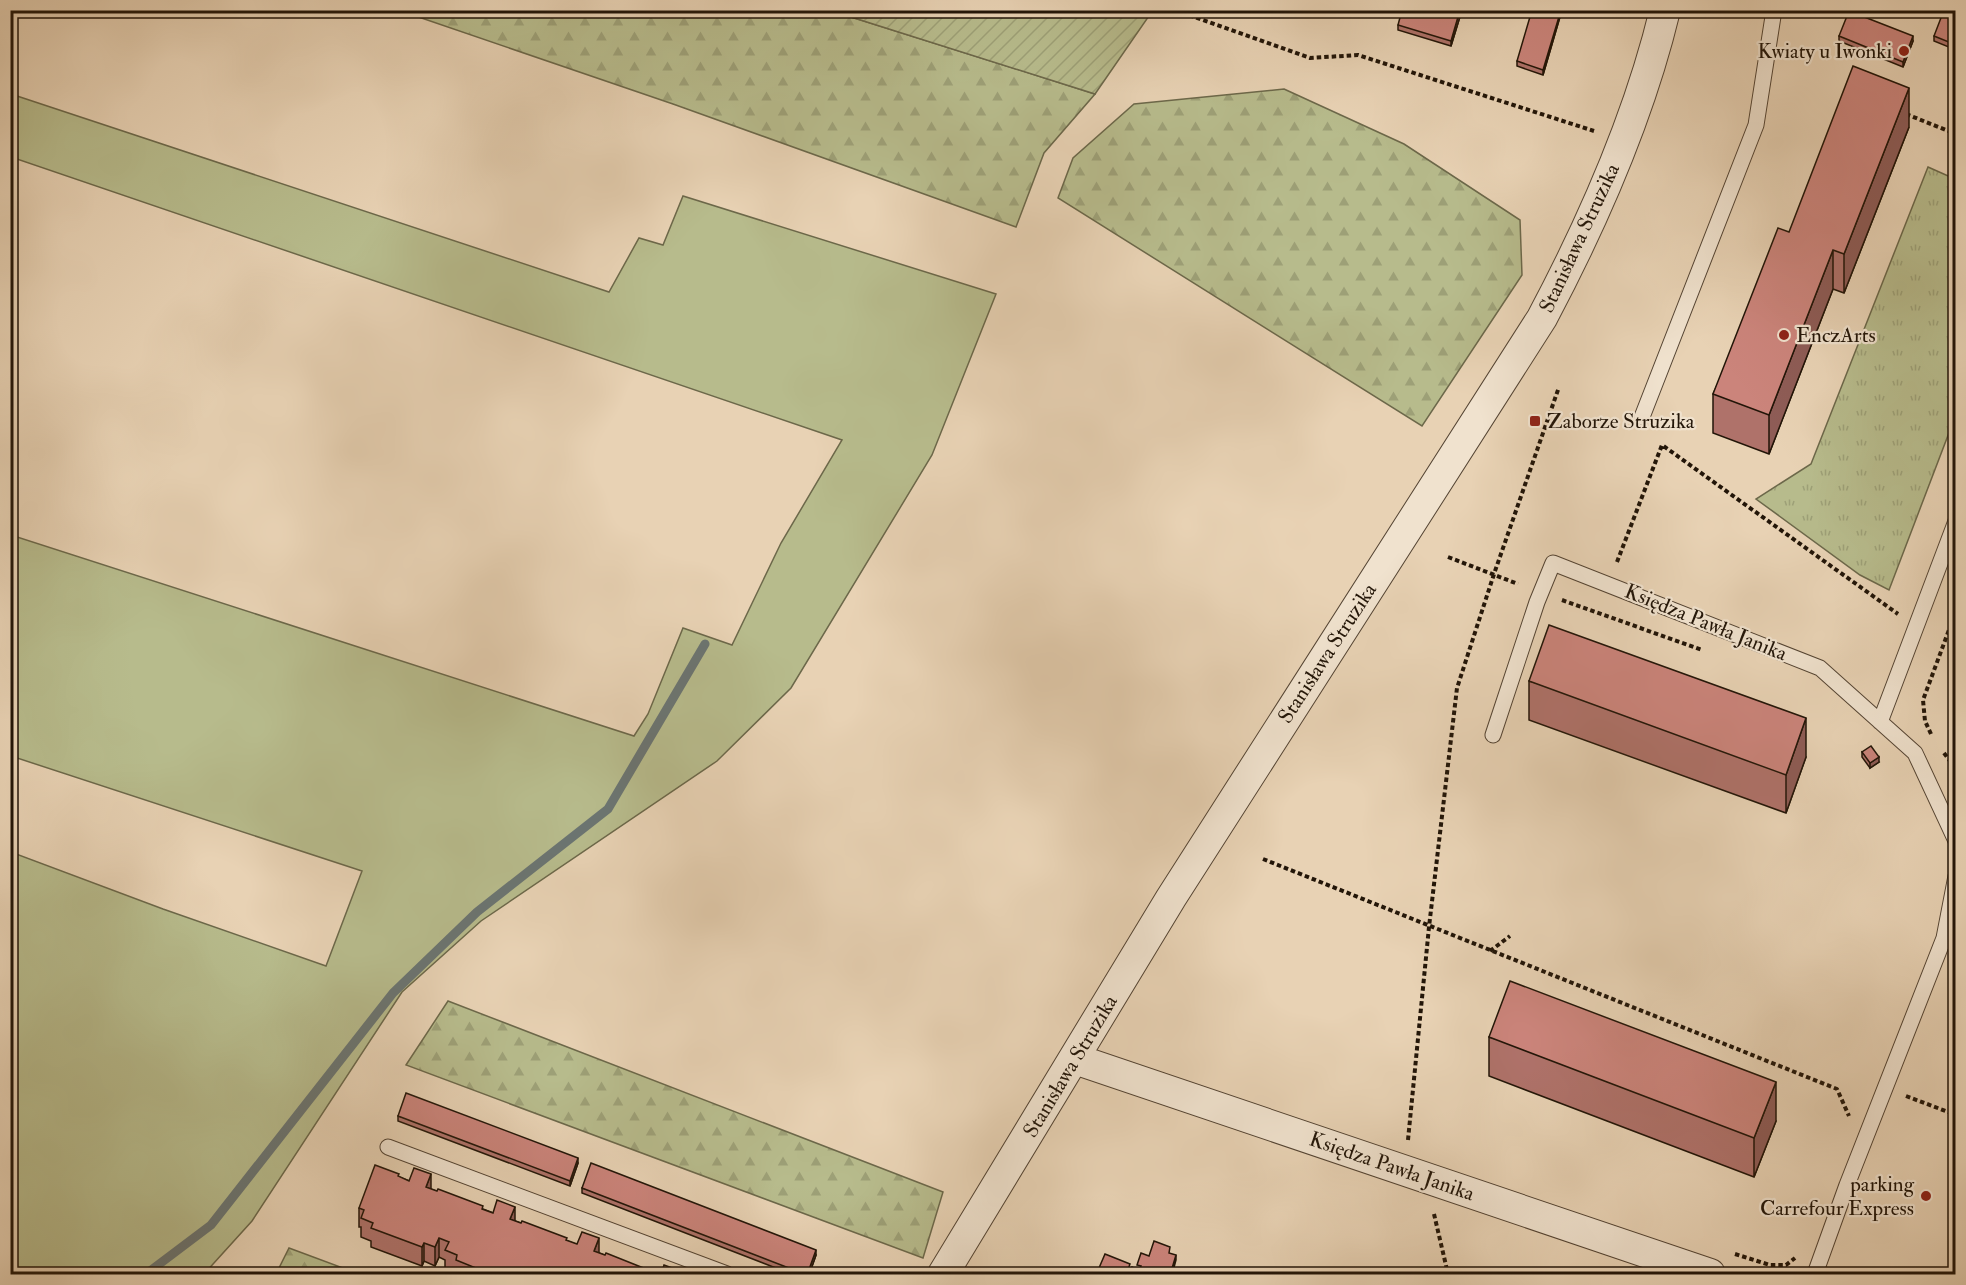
<svg xmlns="http://www.w3.org/2000/svg" width="1966" height="1285" font-family="'IM FELL Double Pica',serif">
  <style>
    .grass { fill: #b7bb8c; stroke: #6c684a; stroke-width: 1.5 }
    .forest { fill: url(#forest-firs); stroke: #6c684a; stroke-width: 1.5 }
    .park { fill: url(#park-tufts); stroke: #6c684a; stroke-width: 1.5 }
    .garden { fill: url(#garden-furrows); stroke: #6c684a; stroke-width: 1.5 }
    .lines { fill: none; stroke-linecap: round; stroke-linejoin: round }
    .stream { stroke: #6b7572; stroke-width: 9 }
    .lane-casing { stroke: #544433; stroke-width: 17 }
    .street-casing { stroke: #544433; stroke-width: 32 }
    .path { stroke: #221508; stroke-width: 4; stroke-dasharray: 4.5 3; stroke-linecap: butt }
    .lane { stroke: #f0e2ce; stroke-width: 15 }
    .street { stroke: #f0e2ce; stroke-width: 30 }
    .wall { fill: #af726a; stroke: #221508; stroke-width: 1.5 }
    .shaded-wall { fill: #8e5c56; stroke: #221508; stroke-width: 1.5 }
    .building { fill: #cb847b; stroke: #221508; stroke-width: 1.5 }
    .poi-dot { fill: #8f2418; stroke: #f0e2ce; stroke-width: 2 }
    .labels { text-anchor: middle; stroke-width: 4.5; stroke-linejoin: round; paint-order: stroke }
    .poi-label { font-size: 21px; fill: #221508; stroke: #f0e2ce; text-anchor: end }
    .street-label { font-size: 21px; fill: #221508; stroke: #f0e2ce }
  </style>
  <defs>
    <pattern id="forest-firs" width="22" height="20" patternUnits="userSpaceOnUse" patternTransform="scale(1.5)"><rect width="22" height="20" fill="#b7bb8c"/><path d="M5 1l3.5 6h-7zM16 11l3.5 6h-7z" fill="#9da077"/></pattern>
    <pattern id="park-tufts" width="24" height="20" patternUnits="userSpaceOnUse" patternTransform="scale(1.5)"><rect width="24" height="20" fill="#b7bb8c"/><path d="M3 7l-1-3M5 7V3M7 7l1-3M15 17l-1-3M17 17v-4M19 17l1-3" fill="none" stroke="#9da077"/></pattern>
    <pattern id="garden-furrows" width="10" height="10" patternUnits="userSpaceOnUse" patternTransform="scale(1.5)"><rect width="10" height="10" fill="#b7bb8c"/><path d="M-1 1l2-2M0 10L10 0M9 11l2-2" fill="none" stroke="#9da077"/></pattern>
  </defs>
  <rect width="100%" height="100%" fill="#e8d2b4"/>
  <filter id="stains"><feTurbulence type="fractalNoise" baseFrequency=".00333" numOctaves="4"/><feColorMatrix values="0 0 0 0 .2 0 0 0 0 .09 0 0 0 0 .02 0 0 0 .5 -.17"/></filter>
  <radialGradient id="worn" r=".72"><stop offset=".6" stop-color="#630" stop-opacity="0"/><stop offset="1" stop-color="#630" stop-opacity=".3"/></radialGradient>
  <path class="grass" d="M11,94l598,198 30,-54 24,7 20,-49 313,98 -64,161 -141,233 -74,73 -236,160 -79,71 -150,229 -48,53h-193v-422l152,57 163,57 36,-95 -351,-115v-221l623,201 14,-22 35,-86 49,17 49,-102 61,-103 -831,-283z"/>
  <path class="forest" d="M401,11h431l263,83 -51,59 -28,74 -343,-123z
    M1284,89l120,55 116,76 2,55 -100,151 -364,-228 15,-40 61,-54z
    M448,1001l495,191 -20,66 -517,-193z
    M289,1248l70,26h-83z"/>
  <path class="park" d="M1928,167l27,12v238l-66,173 -29,-15 -104,-76 55,-35z"/>
  <path class="garden" d="M1144,11l7,2 -56,81 -263,-83z"/>
  <g class="lines">
    <path class="stream" d="M146,1274l65,-49 182,-232 84,-81 131,-103 97,-165"/>
    <g class="lane-casing">
      <path id="lane" d="M1642,417l114,-292 18,-115
        M1880,722l76,-201
        M1493,735l44,-133 16,-39 267,105 95,85 41,88
        M388,1147l339,127
        M1815,1274l32,-89 97,-247 12,-62"/>
    </g>
    <g class="street-casing">
      <path id="street" d="M1075,1059l635,215
        M943,1274l228,-376 371,-580c52,-98 97,-200 123,-308"/>
    </g>
    <path class="path" d="M1175,10l135,48 48,-3 236,76
      M1906,114l50,20
      M1448,557l70,27
      M1617,562l45,-117 236,169
      M1562,600l140,50
      M1951,622l5,10
      M1931,734l-6,-13 -2,-21 33,-89
      M1944,753l12,16
      M1263,859l574,230 12,27
      M1490,951l20,-15
      M1906,1096l50,19
      M1408,1140l21,-213 28,-239 37,-114 65,-187
      M1434,1214l14,60
      M1735,1254l35,11h16l9,-7"/>
    <use href="#lane" class="lane"/>
    <use href="#street" class="street"/>
  </g>
  <path class="wall" d="M1337,10h11v4z
    M1462,10l-11,36 -53,-16v-5z
    M1562,10l-19,65 -26,-9v-5z
    M1956,13v37l-22,-9v-5z
    M1839,36l74,5 -10,26 -64,-26z
    M1909,127l-65,166 -11,-4 -64,165 -56,-21v-39l76,-162z
    M1529,681l277,76 -20,56 -257,-93z
    M1862,752l17,10 -9,6 -8,-11z
    M1956,1019v21l-6,-3v-5z
    M1489,1037l287,84 -22,56 -265,-101z
    M398,1116l180,47 -8,23 -172,-65z
    M399,1177l200,76 53,22h-196v-2l-11,-4v-9l-6,-3 -4,9 -11,-5 -2,5 -51,-19v-6l-10,-4v-10h-2v-19z
    M582,1188l234,67 -7,20h-15l-212,-82z"/>
  <path class="shaded-wall" d="M1460,10h2l-11,36v-5z
    M1561,10h1l-19,65v-5z
    M1913,36v5l-10,26v-5z
    M1909,88v39l-65,166v-39z
    M1833,250v39l-64,165v-39z
    M1806,718v39l-20,56v-38z
    M1879,757v5l-9,6v-5z
    M1776,1082v39l-22,56v-39z
    M578,1158v5l-8,23v-5z
    M431,1174v19l-5,-6z
    M515,1207v18l-5,-6z
    M439,1238v19l-4,9v-19z
    M599,1238v19l-5,-6z
    M424,1243v18l-2,5v-19z
    M816,1250v5l-7,20h-2z
    M1176,1255v5l-4,15h-2z"/>
  <path class="building" d="M1402,10h58l-9,31 -53,-16z
    M1532,10h29l-18,60 -26,-9z
    M1944,10h6l6,3v32l-22,-9z
    M1849,11l64,25 -10,26 -64,-26z
    M1853,66l56,22 -65,166 -11,-4 -64,165 -56,-21 65,-166 11,4z
    M1549,625l257,93 -20,57 -257,-94z
    M1871,746l8,11 -9,6 -8,-11z
    M1510,981l266,101 -22,56 -265,-101z
    M1956,1019v16l-6,-3z
    M406,1093l172,65 -8,23 -172,-65z
    M591,1163l225,87 -9,25 -225,-87z
    M375,1165l24,9 -1,2 11,5 5,-13 17,6 -5,13 11,4 1,-2 45,17 -1,3 11,4 4,-13 18,7 -5,12 11,4 1,-2 45,17 -1,2 11,4 5,-12 17,6 -5,13 11,4 1,-2 45,18 -1,3 2,1h-120l-9,-5 -2,5h-28l-37,-15 1,-5 -12,-5 4,-8 -10,-4 -4,9 -11,-4 -2,4 -51,-19 2,-5 -12,-5 3,-8 -5,-2z
    M1154,1241l16,6 -1,6 7,2 -6,20h-40l2,-8 7,3 2,-4 -4,-1 4,-12 8,3z
    M1105,1254l25,10 -4,11h-30z
    M664,1265l19,7 -1,3h-21z"/>
  <g class="poi-dot">
    <circle cx="1904" cy="51" r="6"/>
    <circle cx="1784" cy="335" r="6"/>
    <rect x="1529" y="415" width="12" height="12" rx="3"/>
    <circle cx="1926" cy="1196" r="6"/>
  </g>
  <g class="labels">
    <g class="poi-label">
      <text x="1892" y="58">Kwiaty u Iwonki</text>
      <text x="1796" y="342" text-anchor="start">EnczArts</text>
      <text x="1547" y="428" text-anchor="start">Zaborze Struzika</text>
      <text x="1914" y="1191">parking<tspan x="1914" dy="24">Carrefour Express</tspan></text>
    </g>
    <g class="street-label">
      <text transform="translate(1579 238) rotate(-65)" y="7">Stanisława Struzika</text>
      <text transform="translate(1706 622) rotate(22)" y="7">Księdza Pawła Janika</text>
      <text transform="translate(1327 653) rotate(-57)" y="7">Stanisława Struzika</text>
      <text transform="translate(1070 1066) rotate(-59)" y="7">Stanisława Struzika</text>
      <text transform="translate(1392 1166) rotate(19)" y="7">Księdza Pawła Janika</text>
    </g>
  </g>
  <rect width="1966" height="1285" fill="none" stroke="#e8d2b4" stroke-width="36"/>
  <rect x="12" y="12" width="1942" height="1261" fill="none" stroke="#221508" stroke-width="3"/>
  <rect x="18" y="18" width="1930" height="1249" fill="none" stroke="#221508" stroke-width="1.5"/>
  <rect width="100%" height="100%" filter="url(#stains)"/>
  <rect width="100%" height="100%" fill="url(#worn)"/>
</svg>
